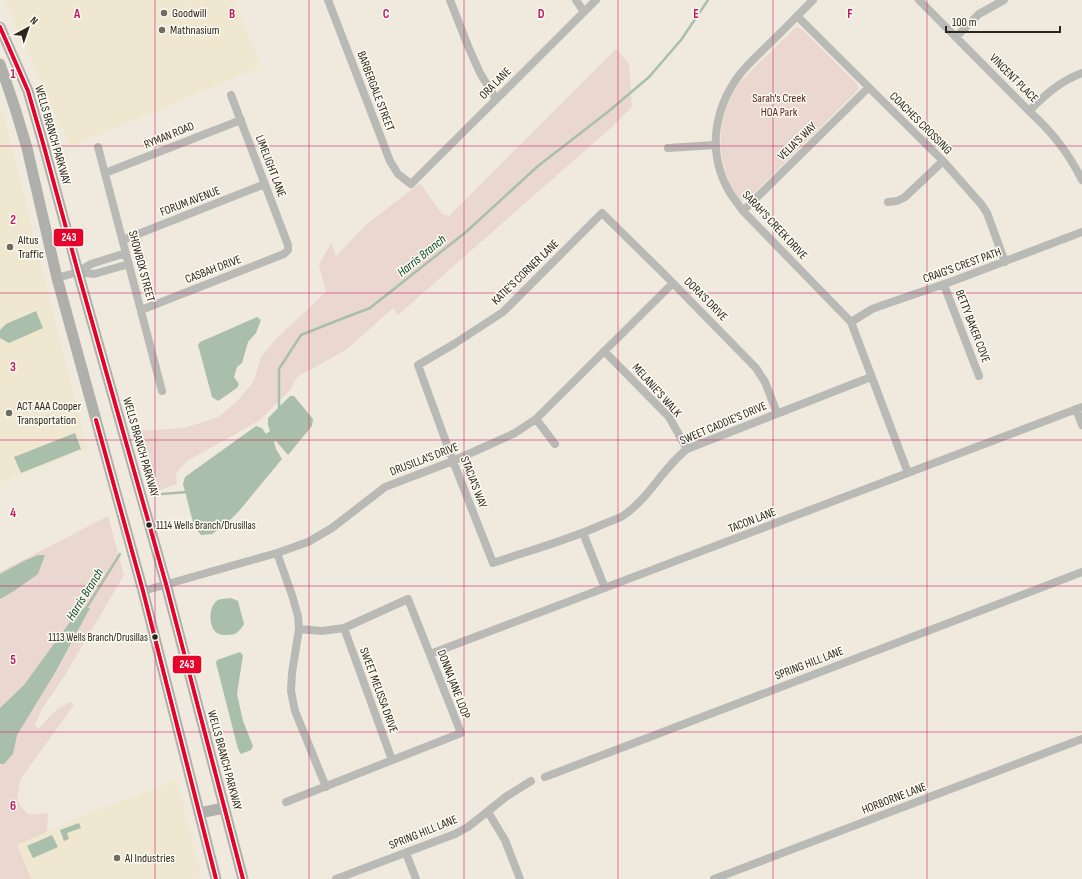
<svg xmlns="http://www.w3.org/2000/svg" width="1082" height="879" font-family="'Sofia Sans Condensed',sans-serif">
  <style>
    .built { fill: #f0e7d0 }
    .green { fill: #ead7cf }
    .water { fill: #a9bfac }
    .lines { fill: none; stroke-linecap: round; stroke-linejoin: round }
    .stream { stroke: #a9bfac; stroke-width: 2.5 }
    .street { stroke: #b9bab5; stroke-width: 8 }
    .secondary { stroke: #afb0ab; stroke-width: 11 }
    .bus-1-casing { stroke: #fefbf2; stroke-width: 7 }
    .bus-1 { stroke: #e4002b; stroke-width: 4 }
    .grid { fill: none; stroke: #c2185b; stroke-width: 1; stroke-opacity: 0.55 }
    .poi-dot { fill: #6e6b60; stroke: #fefbf2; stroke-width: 1.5 }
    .bus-dot { fill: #29261d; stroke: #fefbf2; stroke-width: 1.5 }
    .labels { text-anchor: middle; stroke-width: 3; stroke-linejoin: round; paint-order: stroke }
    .bus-label { font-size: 11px; fill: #29261d; stroke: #fefbf2; text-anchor: start }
    .poi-label { font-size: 12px; fill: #29261d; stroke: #fefbf2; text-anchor: start }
    .street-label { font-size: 12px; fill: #29261d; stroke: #fefbf2 }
    .park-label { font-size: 12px; fill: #5c2723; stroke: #fefbf2 }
    .water-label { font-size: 13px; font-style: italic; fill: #084628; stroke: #fefbf2 }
    .grid-label { font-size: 13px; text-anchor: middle; font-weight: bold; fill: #c2185b; stroke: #fefbf2; stroke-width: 3; stroke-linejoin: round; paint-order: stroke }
    .line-badge { stroke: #fefbf2; stroke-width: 1.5 }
    .badge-label { font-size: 11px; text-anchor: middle; font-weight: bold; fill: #fff }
  </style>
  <rect width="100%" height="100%" fill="#efeadd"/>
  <path class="built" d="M4,0h230l27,67 -191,80z
    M0,105l4,10 83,334 -87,34z
    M177,780l24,96 -7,3h-163l-14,-34 72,-32z"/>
  <path class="green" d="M797,27l5,2 54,54 2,3v4l-110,109 -5,2c-10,-5 -14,-21 -18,-31 -9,-28 -4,-60 13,-85 6,-8 14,-15 21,-22 12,-11 23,-23 35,-34z
    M616,49l13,15 3,43 -18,18 -216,190 -5,-7 -47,42 -49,27 -7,13 -30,30 -73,41 -11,12 1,11 -23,8 -17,-61 47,-3 35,-11 20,-18 15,-18 7,-24 15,-18 50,-47 -7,-27 12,-22 5,13 30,-31 54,-42 22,31 7,2z
    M108,516l16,59 -59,100 -23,34 -7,16 3,4 19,-20 13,-7 4,3 -54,75 -3,20c12,18 11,15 31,13l-1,19 -30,13 14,34h-31v-307z"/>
  <path class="water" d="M36,311l7,17 -34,15 -9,-5v-8l6,-6z
    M257,317l4,3 -5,13 -8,9 -6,21 -5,4 -3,10 5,7 -2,4 -19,13 -6,-4 -14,-52 2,-3z
    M290,396h4l19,23 -1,7 -24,29 -12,-14 -2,1 2,7 6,10 -43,52 -14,14 -13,9 -11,1 -7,-9 -11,-42 2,-7 71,-51 6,2 4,6 4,-3 -2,-6v-7z
    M75,433l6,16 -60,24 -7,-16z
    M38,555h7l-7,19 -24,17 -14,8v-25l24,-13z
    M231,598l7,3 6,23c-5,8 -8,11 -17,11 -4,0 -7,0 -10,-2 -9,-6 -9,-27 1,-33 4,-1 9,-2 13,-2z
    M84,608h6l-34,63 -39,64 -4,19 -9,10h-4v-56l24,-23 46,-63z
    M240,652l3,3 -6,39 6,27 10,25 -2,4 -10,4 -3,-5 -22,-86 1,-3z
    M79,823l2,5 -14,5 2,6 -5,2 -4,-11z
    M52,835l6,12 -25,11 -6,-12z"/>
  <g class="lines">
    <path class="stream" d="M279,408v-39l22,-34 35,-14 34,-13 96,-76 72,-66 71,-55 40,-34 32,-37 27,-40
      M162,494l25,-2
      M85,610l35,-56"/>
    <path class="street" d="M328,0l62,161 8,13 13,10 185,-184
      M450,0l18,46 12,27 16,26
      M576,0l8,12
      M813,0c-16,16 -31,32 -47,47 -9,9 -18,17 -26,27 -27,36 -33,80 -10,119 4,6 9,12 13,18l108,111 57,151
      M919,0l110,111c23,21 39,41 53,69
      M797,16l146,145 38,43 6,9 18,49
      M956,37l23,-23 25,-14
      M1029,111c17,-17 30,-29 53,-38
      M98,147l64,244
      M668,148l47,-3
      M105,173l136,-53
      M888,202l9,-1 8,-4 38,-36
      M743,211l125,-123
      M123,240l142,-56
      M78,272l16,2 35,-10
      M57,278l21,-6 13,-8 35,-11
      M944,285l35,91
      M141,310l143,-56 4,-4v-5l-57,-150
      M851,322l21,-13 11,-4 70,-24 129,-49
      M604,351l65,66 18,32
      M1076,409l6,16
      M777,413l-12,-31 -9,-14 -92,-94 -62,-61 -99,99 -49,32 -36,21 35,96 40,102c35,-12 72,-22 106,-37 8,-4 18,-6 25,-11 25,-17 39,-47 63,-66l184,-72
      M536,419l19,25
      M583,533l22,55
      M277,553l15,42 6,21 1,13 -7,44 -1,18 4,20 31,76
      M143,591l134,-38 31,-11 24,-14 53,-41 68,-26 29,-13 33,-15 21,-14 137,-136
      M344,628l48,132
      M430,654l652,-247
      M545,777l537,-205
      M286,802l175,-69 -53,-134 -64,29 -22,3 -23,-2
      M488,812l17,28 15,39
      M406,853l10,26
      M336,879l119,-45 13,-7 39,-31 24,-15
      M714,879l368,-140"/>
    <path class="secondary" d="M0,27l28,64 15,52 35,129 88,312 77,295
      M0,64l15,44 12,40 30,130 86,313 73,288
      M199,813l25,-5"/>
    <g class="bus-1-casing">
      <path id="bus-1" d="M0,27l28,64 15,52 35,129 88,312 77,295
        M96,420l47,171 73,288"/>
    </g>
    <use href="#bus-1" class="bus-1"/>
  </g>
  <path class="grid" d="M155,0v879M309,0v879M464,0v879M618,0v879M773,0v879M927,0v879M0,146h1082M0,293h1082M0,440h1082M0,586h1082M0,732h1082"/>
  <g class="poi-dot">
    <circle cx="164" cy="13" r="4"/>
    <circle cx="162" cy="30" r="4"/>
    <circle cx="10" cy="247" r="4"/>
    <circle cx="9" cy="413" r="4"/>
    <circle cx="117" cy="858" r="4"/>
  </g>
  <g class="bus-dot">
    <circle cx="149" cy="525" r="3.5"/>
    <circle cx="155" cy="637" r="3.5"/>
  </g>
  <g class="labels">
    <g class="bus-label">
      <text x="156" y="529">1114 Wells Branch/Drusillas</text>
      <text x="148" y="641" text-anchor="end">1113 Wells Branch/Drusillas</text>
    </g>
    <g class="poi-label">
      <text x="172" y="17">Goodwill</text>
      <text x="170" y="34">Mathnasium</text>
      <text x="18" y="244">Altus<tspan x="18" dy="14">Traffic</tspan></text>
      <text x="17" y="410">ACT AAA Cooper<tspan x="17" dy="14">Transportation</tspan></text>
      <text x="125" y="862">AI Industries</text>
    </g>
    <g class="street-label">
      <text transform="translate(1014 78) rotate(45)" y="4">VINCENT PLACE</text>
      <text transform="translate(495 83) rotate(-45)" y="4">ORA LANE</text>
      <text transform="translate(376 91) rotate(69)" y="4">BARBERGALE STREET</text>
      <text transform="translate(921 123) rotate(45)" y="4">COACHES CROSSING</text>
      <text transform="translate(53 135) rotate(74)" y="4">WELLS BRANCH PARKWAY</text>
      <text transform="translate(169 135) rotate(-22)" y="4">RYMAN ROAD</text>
      <text transform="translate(797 141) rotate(-44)" y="4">VELIA'S WAY</text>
      <text transform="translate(271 166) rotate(69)" y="4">LIMELIGHT LANE</text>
      <text transform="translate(190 201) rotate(-21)" y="4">FORUM AVENUE</text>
      <text transform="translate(775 225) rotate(47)" y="4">SARAH'S CREEK DRIVE</text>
      <text transform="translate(962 265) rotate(-20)" y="4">CRAIG'S CREST PATH</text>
      <text transform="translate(142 266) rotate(75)" y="4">SHOWBOX STREET</text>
      <text transform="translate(213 269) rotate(-21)" y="4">CASBAH DRIVE</text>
      <text transform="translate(525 272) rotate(-44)" y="4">KATIE'S CORNER LANE</text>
      <text transform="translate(706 299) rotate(45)" y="4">DORA'S DRIVE</text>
      <text transform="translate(973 326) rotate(69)" y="4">BETTY BAKER COVE</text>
      <text transform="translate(657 390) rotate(48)" y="4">MELANIE'S WALK</text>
      <text transform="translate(723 423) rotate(-23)" y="4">SWEET CADDIE'S DRIVE</text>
      <text transform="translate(141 447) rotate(74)" y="4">WELLS BRANCH PARKWAY</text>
      <text transform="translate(424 459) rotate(-21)" y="4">DRUSILLA'S DRIVE</text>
      <text transform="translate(474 482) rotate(69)" y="4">STACIA'S WAY</text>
      <text transform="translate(752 520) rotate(-21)" y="4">TACON LANE</text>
      <text transform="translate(809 663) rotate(-21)" y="4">SPRING HILL LANE</text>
      <text transform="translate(454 684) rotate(69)" y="4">DONNA JANE LOOP</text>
      <text transform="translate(379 690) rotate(70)" y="4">SWEET MELISSA DRIVE</text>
      <text transform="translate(225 760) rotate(75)" y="4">WELLS BRANCH PARKWAY</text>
      <text transform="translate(894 798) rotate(-21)" y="4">HORBORNE LANE</text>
      <text transform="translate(423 832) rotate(-22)" y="4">SPRING HILL LANE</text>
    </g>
    <g class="park-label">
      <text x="779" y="102">Sarah's Creek<tspan x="779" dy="14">HOA Park</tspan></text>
    </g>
    <g class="water-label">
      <text transform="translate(421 255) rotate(-39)" y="5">Harris Branch</text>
      <text transform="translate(84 594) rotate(-58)" y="5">Harris Branch</text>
    </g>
  </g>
  <g class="grid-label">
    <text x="77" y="18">A</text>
    <text x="232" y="18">B</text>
    <text x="386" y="18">C</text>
    <text x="541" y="18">D</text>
    <text x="696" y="18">E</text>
    <text x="850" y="18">F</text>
    <text x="13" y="78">1</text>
    <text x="13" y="224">2</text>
    <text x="13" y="371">3</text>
    <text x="13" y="517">4</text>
    <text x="13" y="664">5</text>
    <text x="13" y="810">6</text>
  </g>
  <g class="line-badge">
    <rect x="53" y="228" width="31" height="19" rx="4" fill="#e4002b"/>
    <rect x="172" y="655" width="30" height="19" rx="4" fill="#e4002b"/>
  </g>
  <g class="badge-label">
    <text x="69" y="241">243</text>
    <text x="187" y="668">243</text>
  </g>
  <g transform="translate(28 28) rotate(40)" stroke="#fefbf2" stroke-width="3" paint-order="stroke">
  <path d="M0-3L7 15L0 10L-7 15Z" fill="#29261d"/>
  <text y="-6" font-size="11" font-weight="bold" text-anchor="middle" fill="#29261d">N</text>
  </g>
  <path d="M946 26v6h114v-6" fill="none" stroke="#29261d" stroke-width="2"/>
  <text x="952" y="26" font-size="12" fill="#29261d" stroke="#fefbf2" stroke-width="3" paint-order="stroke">100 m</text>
</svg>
